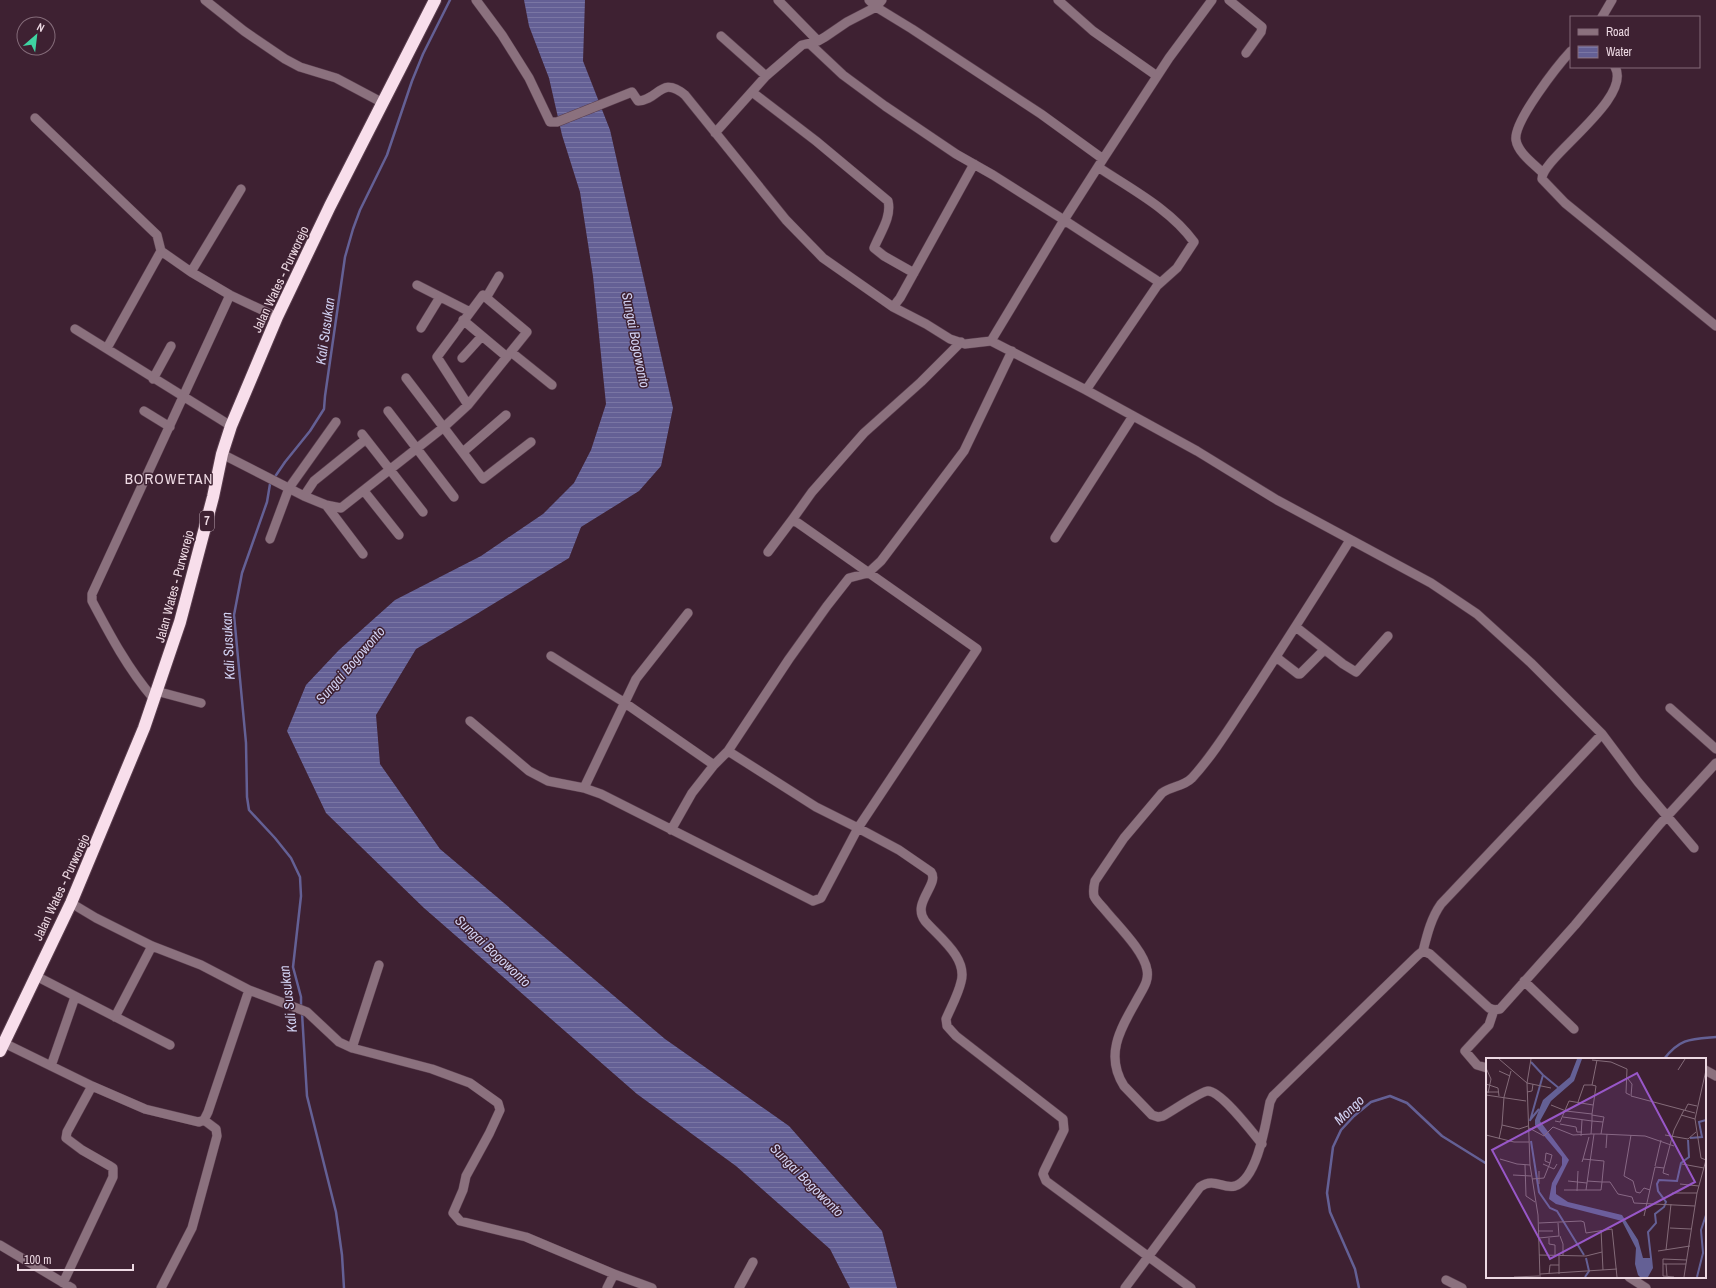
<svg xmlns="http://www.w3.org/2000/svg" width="1716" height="1288" font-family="'Archivo Narrow',sans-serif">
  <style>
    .water { fill: url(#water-rules) }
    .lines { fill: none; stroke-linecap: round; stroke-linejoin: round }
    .stream { stroke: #646095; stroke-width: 2.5 }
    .minor-casing { stroke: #5a3e4e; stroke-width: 10 }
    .highway-casing { stroke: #5a3e4e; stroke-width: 14 }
    .minor { stroke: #8b717e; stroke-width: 9 }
    .highway { stroke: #f8deeb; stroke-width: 12 }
    .labels { text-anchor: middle; stroke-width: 3; stroke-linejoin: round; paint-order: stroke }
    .shield { fill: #3e2132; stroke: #b8a2ae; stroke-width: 1 }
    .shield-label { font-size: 12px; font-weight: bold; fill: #edd9e3 }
    .street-label { font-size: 13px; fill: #edd9e3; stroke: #3e2132 }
    .water-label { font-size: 14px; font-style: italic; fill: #d1d1f2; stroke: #3e2132 }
    .quarter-label { font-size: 15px; letter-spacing: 1px; fill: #edd9e3; stroke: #3e2132 }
    .inset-river { fill: none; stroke: #646095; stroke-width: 2 }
    .inset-road { fill: none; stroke: #846b79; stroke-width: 1 }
    .view { fill: #9857c8; fill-opacity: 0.15; stroke: #9857c8; stroke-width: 2 }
    .inset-edge { fill: none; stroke: #edd9e3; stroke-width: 2 }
  </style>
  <defs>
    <pattern id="water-rules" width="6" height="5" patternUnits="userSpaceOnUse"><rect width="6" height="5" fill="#646095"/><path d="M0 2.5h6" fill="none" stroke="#7a76a4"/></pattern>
  </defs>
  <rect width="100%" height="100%" fill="#3e2132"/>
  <path class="water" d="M524,0h61l-2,61 27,69 63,278 -12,58 -22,25 -58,36 -12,31 -94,57 -59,34 -40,66 4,49 60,85 225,190 124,87 93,105 15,57h-47l-20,-39 -94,-83 -99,-72 -213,-186 -98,-95 -39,-82 19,-46 33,-35 56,-50 86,-44 62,-42 31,-31 17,-33 15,-46 -13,-128 -13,-84 -18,-57 -13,-57 -20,-52z"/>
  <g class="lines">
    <path class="stream" d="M301,1008v-11l-8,-30 8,-71 -1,-19 -9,-19 -16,-20 -26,-28 -2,-13 -1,-54 -12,-128 8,-42 25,-71 3,-18 15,-22 25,-31 14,-22 1,-13 20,-139 8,-28 7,-19 27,-55 25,-74 11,-27 27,-54
      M302,1013l5,83 29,116 6,43 2,33
      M1664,1059c16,-21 27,-20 52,-22
      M1359,1288l-4,-19 -25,-57 -3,-19 6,-46 8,-17 13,-14 17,-14 19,-6 17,7 35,33 45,28"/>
    <g class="minor-casing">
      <path id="minor" d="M205,0l39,31 41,28 15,8 36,11 47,25
        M476,0l26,35 27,43 21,44h7l75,-30 6,9c21,-1 23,-26 47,-6l101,125 37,38 70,49 33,17 24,15 15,5 26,-3
        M778,0l40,41
        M869,0l7,7 36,22 129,85 62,45 -39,61 92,60 3,3 -73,107 111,61 80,49 154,83 46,31 54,49 71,71 36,48 56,66
        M1058,0l35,31 64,45
        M1229,0l33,27 -1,5 -15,21
        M1602,17l10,-17
        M721,36l45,40 36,-31 16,-4 7,-4 22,-15 29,-15 6,-7
        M810,44l33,31 42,31 71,48 37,21 71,45 -73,121 95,49
        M1615,67c18,32 -74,91 -73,112l23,24 151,123
        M752,92l64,49 72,60c4,16 -8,32 -14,47l10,8 30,17
        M35,118l122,117 4,16 30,21 39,23 47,22
        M715,133l51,-57
        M1103,159l66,-101 43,-58
        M1098,167c33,22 72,42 96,75l-17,26 -19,17
        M1543,173c-9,-9 -25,-20 -27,-33 -3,-18 42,-75 55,-89
        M191,272l50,-83
        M417,285l53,27
        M486,298l13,-22
        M893,307l7,-9 74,-134
        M463,320l44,37
        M421,328l19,-31
        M75,329l156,97
        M107,348l54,-97
        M511,352l41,33
        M462,358l20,-22
        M406,378l77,101 48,-37
        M153,379l18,-33
        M144,411l26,16
        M388,411l66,86
        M362,434l61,78
        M463,452l43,-37
        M222,454l82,42 22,9 15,3 103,-81 24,-22 59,-73 -44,-37 -46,62 31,48
        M364,491l35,44
        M304,496l10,-15 52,-42
        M326,505l37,49
        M792,520l20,-28 52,-59 57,-51 40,-40
        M1055,538l78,-122
        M270,539l19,-51 47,-66
        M1296,627l47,37 13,8 32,-36
        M551,656l74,47 89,62
        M1276,657l22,17h2l24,-24
        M156,691l45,12
        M153,698c-25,-29 -43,-63 -61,-97v-7l138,-299
        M1670,708l46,41
        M470,721l59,50 19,10 36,7 17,6 212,107 8,-3 37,-70 41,22 32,22c9,12 -20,31 -6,49 14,16 43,37 36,61 -3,13 -10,25 -15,37l1,7 9,10 107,83 1,11 -20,41 -1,3 3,7 145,107
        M728,751l88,56 42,21 119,-179 -179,-126 -6,-3 -24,32
        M584,788l52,-109 52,-66
        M671,830l21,-37 22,-28 14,-14 61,-92 38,-53 22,-28 19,-5 13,-12 83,-110 48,-100
        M71,903l25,15 56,28 49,19 48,25 58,22 32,30 13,6 80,21 38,14 28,20 2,7 -11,24 -23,42 -3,14 -10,23 7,8 66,16 88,37 38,14
        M1423,951c4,-16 8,-33 18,-47l161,-170
        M36,976l134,69
        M1524,981l50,48
        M115,1017l37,-71
        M4,1043l88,43 53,23 54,13 5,-2 4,-8 41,-122
        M352,1048l27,-83
        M51,1066l24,-69
        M1487,1068l-10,-3 -12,-14 24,-26 5,-15
        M1705,1070l11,6
        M1262,1144c-9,-11 -41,-53 -54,-53 -7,0 -37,21 -45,25l-5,1 -6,-2 -28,-29c-21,-33 -1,-61 15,-90 5,-9 10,-16 8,-26 -3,-19 -29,-44 -42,-60 -3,-4 -9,-9 -11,-14 -1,-5 0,-11 1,-15l29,-43 38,-45c9,-7 21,-6 30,-15 23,-25 41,-56 60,-84 33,-51 66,-102 98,-154
        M0,1245l72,43
        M1629,1277l17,11
        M1446,1280l16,8
        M63,1283l50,-106v-9l-3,-2 -28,-16 -16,-12 1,-6 25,-46
        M161,1288l31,-60 25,-92 -1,-7 -12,-9
        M607,1288l7,-14
        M739,1288l14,-26
        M1125,1288l75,-101c14,-10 22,2 35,-1 23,-7 31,-65 35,-84l3,-6 145,-141 5,-4 7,3 59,54 5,2 6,-1 75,-84 84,-100 57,-62"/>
    </g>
    <g class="highway-casing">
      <path id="highway" d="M0,1051l71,-148 73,-175 36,-106 33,-125 9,-43 9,-28 46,-109 53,-111 105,-206"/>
    </g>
    <use href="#minor" class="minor"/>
    <use href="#highway" class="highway"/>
  </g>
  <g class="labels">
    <rect class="shield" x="200" y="511" width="14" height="20" rx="3"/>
    <g class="shield-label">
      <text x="207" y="525">7</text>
    </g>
    <g class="street-label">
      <text transform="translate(280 279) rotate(-65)" y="5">Jalan Wates - Purworejo</text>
      <text transform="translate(174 586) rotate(-75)" y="5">Jalan Wates - Purworejo</text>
      <text transform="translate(61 887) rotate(-65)" y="5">Jalan Wates - Purworejo</text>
    </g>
    <g class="water-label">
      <text transform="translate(325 331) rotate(-82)" y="5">Kali Susukan</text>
      <text transform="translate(636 340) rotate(79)" y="5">Sungai Bogowonto</text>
      <text transform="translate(228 646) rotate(-93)" y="5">Kali Susukan</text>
      <text transform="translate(350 665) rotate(-49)" y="5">Sungai Bogowonto</text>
      <text transform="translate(493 951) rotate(43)" y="5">Sungai Bogowonto</text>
      <text transform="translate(288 999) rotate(-97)" y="5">Kali Susukan</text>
      <text transform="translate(1349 1110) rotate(-44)" y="5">Mongo</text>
      <text transform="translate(807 1180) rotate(45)" y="5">Sungai Bogowonto</text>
    </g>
    <g class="quarter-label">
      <text x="169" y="484">BOROWETAN</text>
    </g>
  </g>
  <g transform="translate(1486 1058)">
    <rect width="220" height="220" fill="#3e2132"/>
    <path d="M91,1h5l-8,22 -23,20 -11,20 29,39 -13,26v8l12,8 54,13 16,25 5,18h9l1,10 -5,9h-8l-2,-2 -3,-11 1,-16 -14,-27 -66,-17 -7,-5 3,-16 10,-18v-8l-27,-32v-5l8,-20 27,-23z" fill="#646095"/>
    <path class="inset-river" d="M45,4l12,13M44,62l9,-11M44,63l13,-46 17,14M204,80l12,-1 -3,-15 7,-2M45,83l8,51 11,16 7,3 27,44M165,200l-3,-26 8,-9 -1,-9 9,-7 2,-5 -8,-11 -1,-7 2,-4 18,1 4,-18 8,-6 -1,-17M99,219l4,-6 -3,-13M211,219l6,-24 -2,-23 5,-15"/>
    <path class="inset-road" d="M13,1l28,24 3,82 8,50 2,62M106,2l19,2 16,7 -1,24 4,2M0,10l5,11 -3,14M192,12l7,-11M220,12l-11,49 6,39 5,2M13,13l11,5M142,21l4,5 -1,12 64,17M41,25l24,5M41,25l4,-24M0,26l12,4 1,8M0,34h13M41,34l5,-1 1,-7M0,37l40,6M92,44l6,-17h8M65,47l15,6 26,3v7l11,1 -2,12 44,2 29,10M199,52l3,-6 9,2M106,56l4,-28 -4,-1 5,-25M106,57l12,2 -1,5M195,57l14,4M77,59l29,4 -1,13h10M69,63l5,1 9,-21 24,4M74,66l16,3 1,5h5M16,67l2,-28 7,-26M43,70l15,8 9,-9 20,8 18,-1M0,77l28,7h15M145,77l-7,41 9,5 3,11 4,1 4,-5 6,2M179,77l23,4 8,-7M95,78l1,-16M13,81l3,-14 17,4 9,-3M120,90l1,-14M14,101l17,5 13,1M97,101l6,-22M96,104l1,-3 21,2 -2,21 -15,-1M57,106l11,5 3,-5M196,106l22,4M39,107l1,31 9,6M169,108l6,-26M27,117l18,1M183,117l-6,-2 1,-5 10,-38 10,-20M46,121l12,-1 6,-15 2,-8 -6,-2 -1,8 5,2M82,123l19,2M53,126v-13M194,126l19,2M78,132h37l1,-8h8l8,12 14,3 2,6 61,3M100,132l8,-56M91,133l1,-20M186,135h25M158,158l11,-49 9,1M53,165l42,-2 3,1 2,11 26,-4 5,48M184,170l21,1M115,172l2,40M53,173h14M74,178l3,8v12M53,180l20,-2 -1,-13M63,180v6l6,1v11M180,192l5,-46M172,193l32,-5M53,197l47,1 16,-4M177,206h23M180,206l1,12M54,216l77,-5M63,216l1,-9h9M73,216v-18M28,219l25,-1M188,219l-11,-1v-17l24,1M198,219l13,-84 9,-33"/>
    <path class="view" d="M151,15l58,109 -145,77 -58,-109z"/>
    <rect width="220" height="220" class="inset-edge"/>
  </g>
  <rect x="1570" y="16" width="130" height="52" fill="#3e2132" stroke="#846b79"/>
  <rect x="1578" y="29" width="20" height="6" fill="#8b717e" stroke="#846b79"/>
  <text x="1606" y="36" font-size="12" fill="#edd9e3">Road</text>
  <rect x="1578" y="46" width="20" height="12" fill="url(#water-rules)" stroke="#846b79"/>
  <text x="1606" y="56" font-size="12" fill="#edd9e3">Water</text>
  <g transform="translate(36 36) rotate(28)"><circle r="19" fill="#3e2132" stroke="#846b79"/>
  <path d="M0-3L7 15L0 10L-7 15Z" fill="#3fd4a2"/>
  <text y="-6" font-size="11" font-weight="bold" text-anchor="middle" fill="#edd9e3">N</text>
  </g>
  <path d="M18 1264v6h115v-6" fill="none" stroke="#edd9e3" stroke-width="2"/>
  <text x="24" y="1264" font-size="12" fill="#edd9e3" stroke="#3e2132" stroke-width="3" paint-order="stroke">100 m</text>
</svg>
